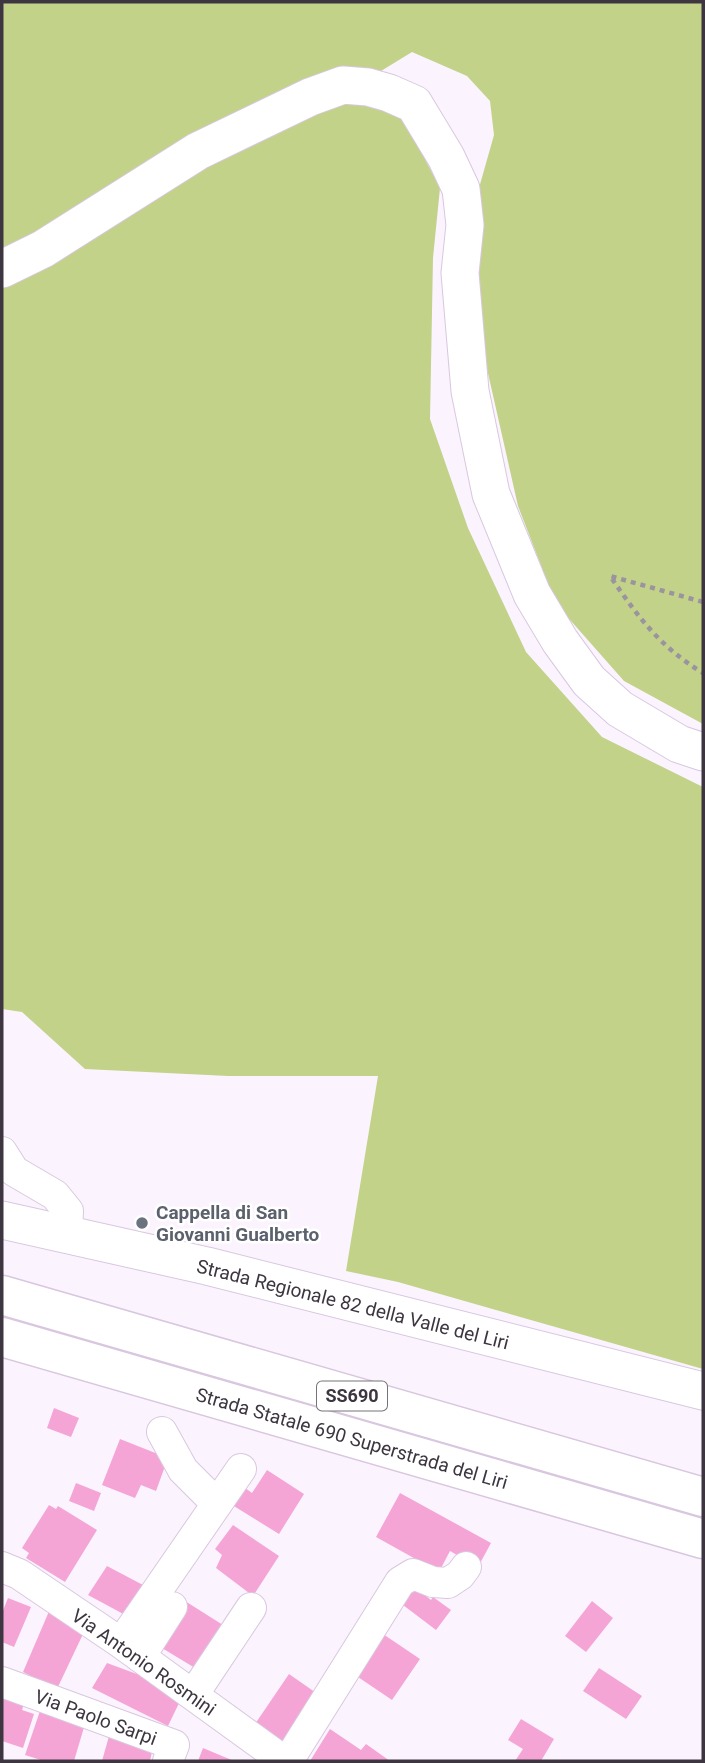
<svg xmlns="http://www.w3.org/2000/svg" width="705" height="1763" font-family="Roboto,sans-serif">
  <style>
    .green { fill: #c2d289 }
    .building { fill: #f5a5d5 }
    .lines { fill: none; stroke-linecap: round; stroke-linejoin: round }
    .minor-casing { stroke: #d9c7df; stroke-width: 32 }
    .major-casing { stroke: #d9c7df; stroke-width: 39 }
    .highway-casing { stroke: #d9c7df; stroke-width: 41 }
    .path { stroke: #9b949e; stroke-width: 4.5; stroke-dasharray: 5 5; stroke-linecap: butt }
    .minor { stroke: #fff; stroke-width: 30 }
    .major { stroke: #fff; stroke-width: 37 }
    .highway { stroke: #fff; stroke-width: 38 }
    .worship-dot { fill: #6b7280; stroke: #fff; stroke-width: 2.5 }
    .labels { text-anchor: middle; stroke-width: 5; stroke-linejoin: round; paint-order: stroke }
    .shield { fill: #fff; stroke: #777279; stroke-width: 2 }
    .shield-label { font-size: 18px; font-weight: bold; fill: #3d3640 }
    .worship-label { font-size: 19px; font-weight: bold; fill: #5b616d; stroke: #fff; text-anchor: start }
    .street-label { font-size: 19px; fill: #3d3640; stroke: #fff }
  </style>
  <rect width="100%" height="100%" fill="#fbf4fe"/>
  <path class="green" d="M2,2h701v722l-79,-43 -68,-77 -38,-98 -33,-146 -8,-103 2,-69 15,-53 -4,-34 -23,-25 -55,-24 -31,19 -16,32 39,16 36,69 -7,70 -3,161 38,109 58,124 76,85 101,50v582l-305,-87 -52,-11 32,-195h-150l-143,-7 -63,-57 -20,-3z"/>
  <path class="building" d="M54,1408l25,10 -8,19 -24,-9z
    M120,1439l48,19 -12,33 -15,-6 -6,13 -33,-13z
    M267,1470l37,24 -25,40 -50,-31 12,-18 11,8z
    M76,1483l25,10 -7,18 -25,-10z
    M400,1493l91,50 -13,24 -28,-16 -11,21 -63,-35z
    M49,1505l7,4 2,-3 39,24 -32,52 -39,-24 3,-5 -7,-5z
    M233,1525l46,31 -26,40 -37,-28 6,-13 -7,-6z
    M107,1566l36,19 -16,31 -39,-21z
    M409,1588l12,4 10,8 2,-3 18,13 -15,20 -37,-28z
    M8,1598l23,9 -17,40 -12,-5v-29z
    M185,1601l38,24 -28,43 -38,-23z
    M592,1601l21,17 -27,34 -21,-16z
    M50,1609l33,25 -26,55 -34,-17z
    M383,1634l37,25 -28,41 -37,-25z
    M107,1663l38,14 36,22 -13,27 -76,-38z
    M599,1668l43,28 -16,23 -43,-28z
    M289,1674l33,23 -34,50 -33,-23z
    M2,1690l23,10 -3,10 12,4 -11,34 -21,-7z
    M41,1708l44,16 -11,37h-30l-19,-6z
    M521,1719l33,20 -13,22h-26l8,-12 -15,-9z
    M330,1729l31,21 5,-6 24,17h-80z
    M109,1736l44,11 -3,14h-48z
    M203,1748l31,13h-36z"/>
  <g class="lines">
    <g class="minor-casing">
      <path id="minor" d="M2,1152l12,19 41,24 13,16 -1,22
        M162,1432l21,38 34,34
        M2,1567l17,7 102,69 163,118
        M121,1643l120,-174
        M140,1657l32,-50
        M2,1682l172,63 -6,16
        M193,1695l58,-87
        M288,1761l112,-179 13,-8 20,8 15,1 12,-8 6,-8"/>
    </g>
    <g class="major-casing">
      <path id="major" d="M2,269l41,-20 155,-98 112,-54 33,-12 25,2 21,6 25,11 32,53 15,32 4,36 -5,48 10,118 21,103 41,100 28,47 29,40 31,28 59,35 24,8
        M2,1220l205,46 496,125"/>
    </g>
    <g class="highway-casing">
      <path id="highway" d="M2,1295l701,202
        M2,1337l701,202"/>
    </g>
    <path class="path" d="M703,602l-93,-26c29,42 49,70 93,97"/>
    <use href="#minor" class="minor"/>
    <use href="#major" class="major"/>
    <use href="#highway" class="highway"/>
  </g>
  <circle class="worship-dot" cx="142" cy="1223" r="7"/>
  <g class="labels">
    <rect class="shield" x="317" y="1381.5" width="70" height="29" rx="5"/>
    <g class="shield-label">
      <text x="352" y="1402">SS690</text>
    </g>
    <g class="worship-label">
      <text x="156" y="1219">Cappella di San<tspan x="156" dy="22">Giovanni Gualberto</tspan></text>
    </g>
    <g class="street-label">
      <text transform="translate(353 1304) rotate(14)" y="7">Strada Regionale 82 della Valle del Liri</text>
      <text transform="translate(352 1438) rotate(16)" y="7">Strada Statale 690 Superstrada del Liri</text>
      <text transform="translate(144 1662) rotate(35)" y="7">Via Antonio Rosmini</text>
      <text transform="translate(96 1717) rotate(20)" y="7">Via Paolo Sarpi</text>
    </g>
  </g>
  <rect width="705" height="1763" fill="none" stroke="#3d3640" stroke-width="7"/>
</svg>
